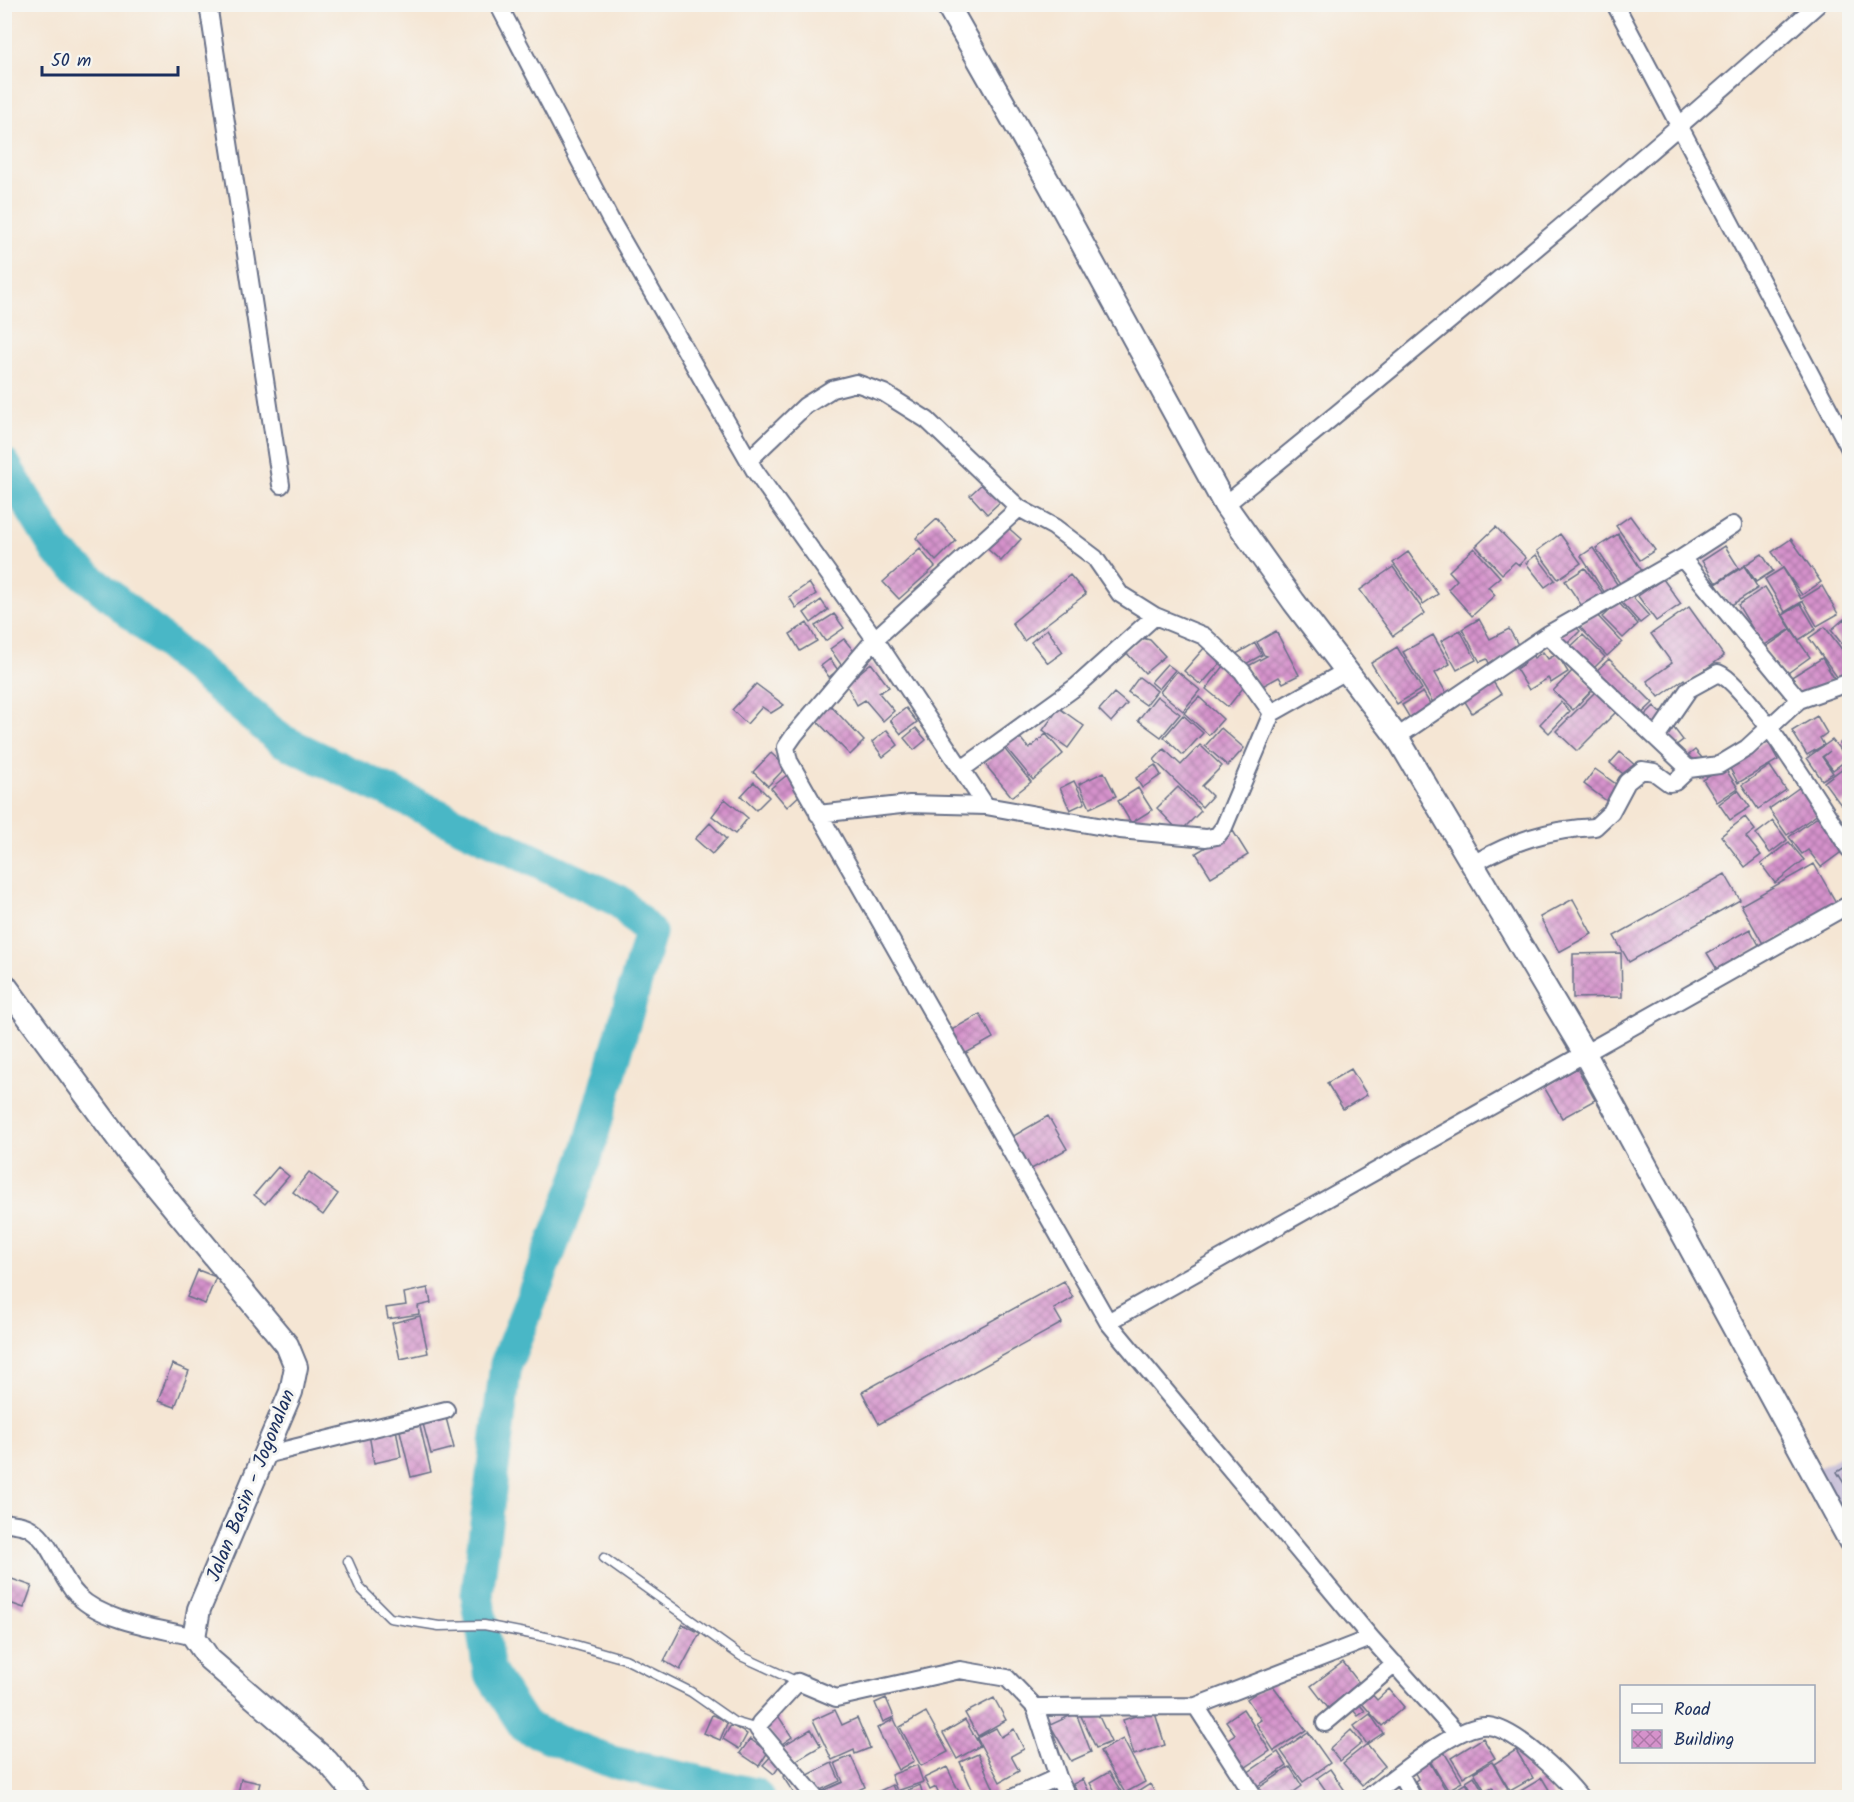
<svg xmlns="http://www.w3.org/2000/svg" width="1854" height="1802" font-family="Kalam,sans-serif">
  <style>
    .industrial { fill: #c8bfd8 }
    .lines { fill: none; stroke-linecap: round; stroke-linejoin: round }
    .river { stroke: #4ab7c6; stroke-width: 33 }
    .building { fill: url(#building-cross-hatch) }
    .lane-casing { stroke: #676f87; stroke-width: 11 }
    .street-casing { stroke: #676f87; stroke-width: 20 }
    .secondary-casing { stroke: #676f87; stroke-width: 26 }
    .lane { stroke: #fff; stroke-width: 8 }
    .street { stroke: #fff; stroke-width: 16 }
    .secondary { stroke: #fff; stroke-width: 22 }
    .labels { text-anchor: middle; stroke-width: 6; stroke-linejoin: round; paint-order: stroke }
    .street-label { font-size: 20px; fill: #1b2f5e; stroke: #f6f6f2 }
  </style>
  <defs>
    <pattern id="building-cross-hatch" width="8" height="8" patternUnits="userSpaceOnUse" patternTransform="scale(1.5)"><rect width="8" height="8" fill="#d592cb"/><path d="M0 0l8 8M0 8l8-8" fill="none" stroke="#ac78a8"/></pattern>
  </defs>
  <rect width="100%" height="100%" fill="#f6f6f2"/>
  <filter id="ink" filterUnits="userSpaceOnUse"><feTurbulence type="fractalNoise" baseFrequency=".0167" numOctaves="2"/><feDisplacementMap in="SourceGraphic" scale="12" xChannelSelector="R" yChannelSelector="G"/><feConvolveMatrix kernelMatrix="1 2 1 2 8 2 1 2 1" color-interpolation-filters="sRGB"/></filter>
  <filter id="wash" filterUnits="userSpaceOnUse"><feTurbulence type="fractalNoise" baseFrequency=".008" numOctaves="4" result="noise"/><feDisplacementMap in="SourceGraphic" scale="24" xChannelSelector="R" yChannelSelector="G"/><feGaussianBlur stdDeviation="1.35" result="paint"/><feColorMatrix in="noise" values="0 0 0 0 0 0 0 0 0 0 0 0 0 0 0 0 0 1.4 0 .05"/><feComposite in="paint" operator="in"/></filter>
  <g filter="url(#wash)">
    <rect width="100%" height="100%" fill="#f5e6d4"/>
    <path class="industrial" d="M1849,1451v90l-37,-69z"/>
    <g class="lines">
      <path class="river" d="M4,464l53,87 224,189 338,161 31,32 -64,225 -80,206 -29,231 12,76 36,56 87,35 143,32 3,4"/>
    </g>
    <g id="blocks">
      <path class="building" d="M982,484l18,18 -13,12 -17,-19z
        M1630,516l25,34 -15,10 -24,-34z
        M937,519l19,22 -20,20 -20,-23z
        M1004,524l17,15 -20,22 -17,-15z
        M1496,527l30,31 -7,7 -4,-3 -13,12 -26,-28z
        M1560,534l21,29 -23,16 -21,-28z
        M1618,534l26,40 -21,14 -27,-40z
        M1791,539l30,43 -19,13 -30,-43z
        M1725,546l14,22 -23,15 -14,-22z
        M1474,548l26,29 -12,10 7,8 -23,21 -24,-27 9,-9 -8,-9z
        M1593,548l28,42 -13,8 -27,-42z
        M920,549l15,18 -36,32 -16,-17z
        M1408,552l30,42 -15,10 -30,-41z
        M1762,554l11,17 -17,11 -11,-17z
        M1536,555l19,25 -10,7 -19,-24z
        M1744,566l14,22 -28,18 -14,-22z
        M1393,567l32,46 -32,23 -33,-46z
        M1585,568l19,27 -20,14 -19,-28z
        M1783,568l18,31 21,-13 16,28 -21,12 -14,-25 -18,11 -20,-33z
        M1070,575l16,19 -62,47 -12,-18z
        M1663,579l18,25 -25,17 -18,-25z
        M809,583l7,11 -20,14 -7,-11z
        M1765,587l26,42 -28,17 -25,-41z
        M1631,595l18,21 -9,7 -18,-20z
        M821,600l7,10 -17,13 -7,-10z
        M1618,602l20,22 -15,14 -21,-21z
        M1801,604l15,25 -17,11 -16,-25z
        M1689,607l35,49 -38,27 -2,-4 -25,18 -12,-16 25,-18 -21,-29z
        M1594,612l28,30 -15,14 -28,-30z
        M834,614l10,14 -19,13 -10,-15z
        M1479,619l11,20 19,-10 12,21 -30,17 -4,-8 -7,3 -18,-33z
        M1844,619l6,7v28l-19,-24z
        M807,623l10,18 -17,10 -10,-17z
        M1573,624l7,7 -15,15 -7,-7z
        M1825,627l25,33v14l-10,7 -31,-43z
        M1047,629l16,23 -15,11 -17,-21z
        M1460,630l16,30 -19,10 -16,-29z
        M1791,630l19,27 -25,18 -19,-28z
        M1276,631l23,44 -16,8 -4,-6 -20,11 -11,-22 19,-10 -3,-1 -7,-13z
        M1433,635l17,29 -15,9 14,25 -14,8 -32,-54z
        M1583,635l22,22 -16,16 -22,-23z
        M1142,638l8,2 15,16 -20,17 -20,-22z
        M844,639l13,16 -15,11 -12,-17z
        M1255,643l7,12 -20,11 -6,-12z
        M1205,647l17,14 -21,24 -17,-14z
        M1397,647l25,42 -25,15 -26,-41z
        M1531,652l3,6 9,-6 5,7 9,-5 11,18 -17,11 -3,-5 -19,12 -13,-21 9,-6 -3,-5z
        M1822,658l12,20 -32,20 -12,-20z
        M830,659l8,11 -9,7 -8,-11z
        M1609,659l44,44 -15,14 -44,-44z
        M871,663l18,24 -10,6 15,18 -11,10 -18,-21 -8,5 -11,-21z
        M1167,664l8,6 -16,19 -8,-7z
        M1224,666l22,18 -18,23 -22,-18z
        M1574,669l20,19 -21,22 -20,-19z
        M1177,671l23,19 -17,21 -23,-19z
        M1139,677l18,14 -11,14 -18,-13z
        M1490,677l11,17 -29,19 -11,-18z
        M756,684l28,21 -13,8 -9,-6 -15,17 -15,-14z
        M1596,691l21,20 -40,40 -21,-20z
        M1423,692l9,15 -21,13 -9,-15z
        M1114,693l13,11 -16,18 -12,-12z
        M1157,696l23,18 -19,23 -23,-17z
        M1199,697l24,22 -14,16 -25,-22z
        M1561,702l9,9 -21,22 -9,-9z
        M829,704l35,37 -14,14 -36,-37z
        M1654,706l13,13 -13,13 -13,-13z
        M906,708l11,14 -16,12 -11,-14z
        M1059,708l25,18 -16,22 -25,-18z
        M1183,715l20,18 -20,22 -19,-18z
        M1817,716l10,17 -7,5 4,7 -17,10 -15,-24z
        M1673,727l10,13 -12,9 -11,-13z
        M916,728l10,12 -12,10 -10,-12z
        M1221,728l23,20 -16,18 -23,-20z
        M887,730l11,15 -15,12 -11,-15z
        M1017,734l12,15 17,-15 17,20 -30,26 -29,-35z
        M1850,735v19l-10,-11z
        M1767,740l11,20 -40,23 -11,-20z
        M1832,740l16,19 -15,11 -10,-13 7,-6 -8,6 11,16 -11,7 -15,-22z
        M1200,745l22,21 -20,20 10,10 -10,11 -48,-47 10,-11 17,16z
        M1003,747l28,35 -19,15 -28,-34z
        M1695,750l8,9 -10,9 -8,-10z
        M1620,752l17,15 -9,11 -18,-15z
        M771,753l15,14 -18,19 -15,-14z
        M1850,763v35l-9,7 -17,-23z
        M1155,765l6,10 -19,13 -6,-10z
        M1770,766l16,24 -28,19 -16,-24z
        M1724,767l14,21 -21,14 -14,-22z
        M1595,769l25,18 -12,15 -24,-18z
        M1104,772l12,24 -26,12 -11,-24z
        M787,775l15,18 -15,14 -16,-19z
        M1074,781l11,22 -15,7 -10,-22z
        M754,782l15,15 -13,13 -15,-14z
        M1178,787l23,24 -21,21 -23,-24z
        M1800,787l18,27 -31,21 -18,-26z
        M1138,788l14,22 -21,13 -13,-22z
        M1738,790l12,17 -20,13 -11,-16z
        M725,799l23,19 -13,16 -23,-18z
        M1819,816l25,34 -23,17 -13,-17 -6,4 -13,-17z
        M1745,817l10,13 -9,7 15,18 -16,12 -24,-31z
        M1773,821l14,19 -17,13 -14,-19z
        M710,823l16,16 -14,15 -17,-15z
        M1233,831l15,24 -37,22 -15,-24z
        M1789,842l15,18 -29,23 -14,-19z
        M1814,864l24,42 -73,41 -24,-42z
        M1725,874l15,26 -111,62 -15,-26z
        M1573,899l19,35 -33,18 -19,-35z
        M1750,929l10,18 -42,24 -11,-18z
        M1621,953l1,44 -49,1v-44z
        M980,1014l13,24 -34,19 -13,-24z
        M1577,1068l18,32 -33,18 -18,-31z
        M1351,1069l16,26 -24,14 -16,-26z
        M1048,1116l19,33 -39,22 -18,-33z
        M278,1167l11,9 -24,28 -11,-9z
        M309,1172l29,22 -15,21 -30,-23z
        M198,1270l18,7 -11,27 -18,-7z
        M1064,1281l9,17 -19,11 8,14 -183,101 -17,-32z
        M428,1288l3,15 -13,3 1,8 -31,5 -2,-11 20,-3 -2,-12z
        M420,1316l8,37 -28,6 -8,-36z
        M172,1364l17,7 -14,36 -17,-6z
        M445,1414l9,34 -23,6 -9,-34z
        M420,1426l11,46 -20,5 -11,-46z
        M396,1429l5,28 -27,6 -5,-29z
        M1850,1464v29l-13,-21z
        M6,1577l26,9 -8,22 -20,-7z
        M683,1624l17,9 -20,37 -16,-9z
        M1343,1662l17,22 -32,24 -17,-22z
        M1271,1683l35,47 -32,21 -18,-28 5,-3 -14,-21z
        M1389,1689l15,18 -22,19 -23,-26 10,-9 8,9z
        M886,1698l8,19 -11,5 -8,-19z
        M994,1698l12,22 -28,16 -13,-23z
        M1356,1700l9,11 -7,5 -9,-11z
        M1095,1708l16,34 -15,6 -16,-34z
        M1243,1709l27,42 -27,18 -18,-28 10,-7 -9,-13z
        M835,1710l7,15 15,-7 13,30 -15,6 -1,-4 -22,10 -19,-40z
        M1154,1710l11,35 -31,10 -11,-35z
        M926,1712l22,40 -27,14 -21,-39z
        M1076,1713l15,39 -20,9 -21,-36z
        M777,1714l15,23 -13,9 -16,-23z
        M1370,1714l13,19 -16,11 18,22 -23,19 -19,-22 24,-19 -13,-18z
        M712,1715l16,6 -8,19 -16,-7z
        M894,1719l20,42 -16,9 -21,-42z
        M965,1720l15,26 -23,13 -14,-26z
        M731,1725l16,9 -8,15 -16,-10z
        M996,1728l5,9 13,-8 10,20 -13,7 8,15 -19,11 -23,-44z
        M811,1729l10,17 -29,17 -10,-17z
        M1351,1730l11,13 -22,18 -10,-12z
        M1308,1732l22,31 -27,19 -22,-31z
        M1483,1738l12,20 -32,19 -12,-19z
        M750,1739l18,13 -9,14 -19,-13z
        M1123,1739l22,43 -20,11 -25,-42z
        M1516,1750l17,28 -23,13 -16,-27z
        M1278,1752l9,14 -31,21 -9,-14z
        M1444,1752l18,30 -14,8 -18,-29z
        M978,1754l19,42 -3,2h-18l-16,-36z
        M772,1755l10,8 -8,11 -11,-9z
        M851,1756l14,31 -24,11h-23l-2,-4 27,-12 -8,-19z
        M1428,1760l19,32 -9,6h-13l-10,-17 3,-2 -5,-10z
        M1492,1762l16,27 -11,6 -5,-8 -7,4 -11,-19z
        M832,1763l8,18 -26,12 -8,-17z
        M917,1765l6,17 -26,9 -6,-16z
        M947,1767l15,31h-21l-5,-11 -6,3 -6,-12z
        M1290,1767l12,19 -17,12h-26l-5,-7z
        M1330,1769l20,29h-19l-14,-20z
        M791,1771l16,23 -5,4h-5l-14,-21z
        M1109,1772l16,26h-27l-8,-15z
        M1474,1776l8,13 -8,5 -8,-13z
        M1542,1778l12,20h-45z
        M241,1779l19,4 -4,15h-19z
        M1083,1779l9,19h-12l-7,-14z
        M1466,1783l8,13 -18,2 -3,-7z
        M1150,1784l8,14h-30z
        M892,1785l6,13h-33z
        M920,1785l4,13h-24l-1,-4z
        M1492,1789l5,9h-20z"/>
    </g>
  </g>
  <g filter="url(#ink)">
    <use href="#blocks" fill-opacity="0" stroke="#676f87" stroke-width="1.5"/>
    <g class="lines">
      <g class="lane-casing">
        <path id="lane" d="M604,1558l137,98 57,26
          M348,1561l12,27 30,30 49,8 45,-1 67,13 74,21 66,33 43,30 24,7"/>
      </g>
      <g class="street-casing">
        <path id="street" d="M208,4l73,481
          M498,4l112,215 145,252 120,168 111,167
          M1615,4l235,445
          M749,460l56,-54 27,-17 24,-6 28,10 43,27 92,88 35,19 41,31 25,36 35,22 49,20 38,35 30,42
          M1225,505c201,-163 399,-328 593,-501
          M1019,508l-144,131 -80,95 -9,13 3,14 319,561 263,316 85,95
          M1682,558l117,142
          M1547,635l142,134 30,-4 28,-17 52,-48 51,-18
          M1397,737l150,-102 135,-77 51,-33
          M1656,737l33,-48 29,-16c30,11 109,143 132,177
          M962,769l115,-83 78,-70
          M818,814l92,-10 76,2 134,24 86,8 11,-2 7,-9 48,-114 74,-42
          M1473,864c40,-23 76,-35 122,-37l16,-15 16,-30 15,-12 12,2 15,11 6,-1 14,-13
          M1108,1322l742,-418
          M265,1455l181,-45
          M4,1522c8,2 21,2 27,7 24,16 27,48 47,67 26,26 81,32 116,41
          M1196,1706l59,92
          M1035,1707l161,-1 175,-68
          M1325,1723l70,-59
          M1400,1774l13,24
          M816,1798l-58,-69 2,-6 38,-41 38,16 124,-28 47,8 28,29 23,70 10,21
          M1012,1798l46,-21
          M1367,1798c26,-19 91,-75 121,-72 29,3 75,50 93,72"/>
      </g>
      <g class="secondary-casing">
        <path id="secondary" d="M947,4l102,179 176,322 69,97 103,135 188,317 265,487
          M4,984l124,168 159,193 9,22 -5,25 -92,217 -5,28 15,22 118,102 31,37"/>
      </g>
      <use href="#lane" class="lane"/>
      <use href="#street" class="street"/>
      <use href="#secondary" class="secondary"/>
    </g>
  </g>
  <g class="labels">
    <g class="street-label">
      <text transform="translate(250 1485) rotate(-68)" y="7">Jalan Basin - Jogonalan</text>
    </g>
  </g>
  <rect width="1854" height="1802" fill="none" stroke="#f6f6f2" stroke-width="24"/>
  <rect x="1620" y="1685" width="195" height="78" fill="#f6f6f2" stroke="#9ea6b7" stroke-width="1.5"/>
  <rect x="1632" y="1704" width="30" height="9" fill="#ffffff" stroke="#9ea6b7" stroke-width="1.5"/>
  <text x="1674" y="1715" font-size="18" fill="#1b2f5e">Road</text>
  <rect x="1632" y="1730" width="30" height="18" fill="url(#building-cross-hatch)" stroke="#9ea6b7" stroke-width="1.5"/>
  <text x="1674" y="1745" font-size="18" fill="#1b2f5e">Building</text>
  <path d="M42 66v9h136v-9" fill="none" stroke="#1b2f5e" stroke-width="3"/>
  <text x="51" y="66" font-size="18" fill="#1b2f5e" stroke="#f6f6f2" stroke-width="4.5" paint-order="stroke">50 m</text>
</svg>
